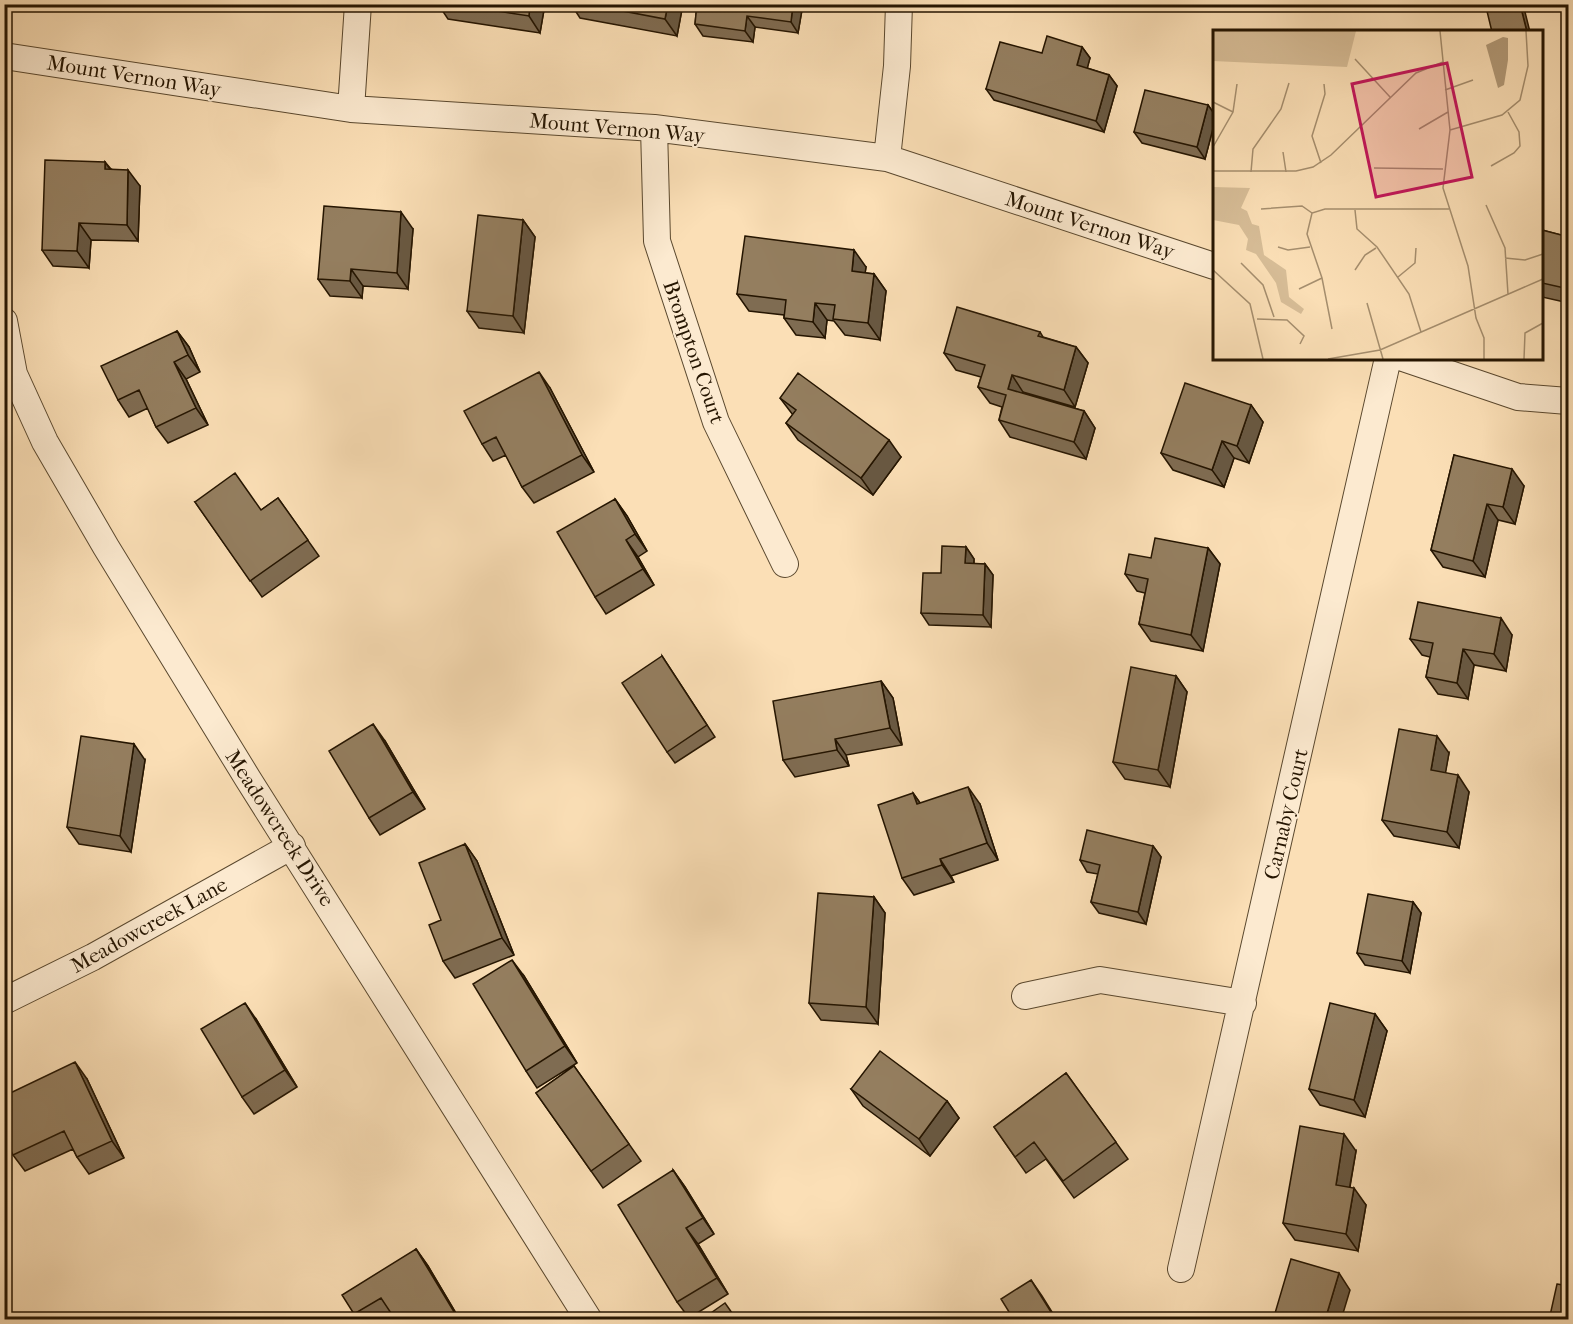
<svg xmlns="http://www.w3.org/2000/svg" width="1573" height="1324" font-family="'IM FELL French Canon',serif">
  <style>
    .lines { fill: none; stroke-linecap: round; stroke-linejoin: round }
    .street-casing { stroke: #5a482e; stroke-width: 28 }
    .street { stroke: #fcead0; stroke-width: 26 }
    .wall { fill: #7f6c52; stroke: #251501; stroke-width: 1.5 }
    .shaded-wall { fill: #685842; stroke: #251501; stroke-width: 1.5 }
    .building { fill: #947e5f; stroke: #251501; stroke-width: 1.5 }
    .labels { text-anchor: middle; stroke-width: 4.5; stroke-linejoin: round; paint-order: stroke }
    .street-label { font-size: 21px; fill: #251501; stroke: #fcead0 }
    .inset-road { fill: none; stroke: #a58e6e; stroke-width: 1.5 }
    .view { fill: #c2185b; fill-opacity: 0.15; stroke: #c2185b; stroke-width: 3 }
    .inset-edge { fill: none; stroke: #251501; stroke-width: 3 }
  </style>
  <rect width="100%" height="100%" fill="#fbdfb6"/>
  <filter id="stains"><feTurbulence type="fractalNoise" baseFrequency=".00333" numOctaves="4"/><feColorMatrix values="0 0 0 0 .2 0 0 0 0 .09 0 0 0 0 .02 0 0 0 .5 -.17"/></filter>
  <radialGradient id="worn" r=".72"><stop offset=".6" stop-color="#630" stop-opacity="0"/><stop offset="1" stop-color="#630" stop-opacity=".3"/></radialGradient>
  <g class="lines">
    <g class="street-casing">
      <path id="street" d="M4,56l347,53 303,19 233,30 327,108
        M351,109l7,-105
        M654,128l3,113 59,181 69,142
        M887,158l10,-92 2,-62
        M4,321l10,53 31,68 61,105 142,232 341,541
        M1403,358l115,39 50,4
        M1025,996l75,-16 143,23
        M4,1001l89,-44 199,-111
        M1181,1269l207,-911"/>
    </g>
    <use href="#street" class="street"/>
  </g>
  <path class="wall" d="M28,4h16l-1,4z
    M214,4h14l-1,4z
    M438,4h107l-5,29 -92,-14z
    M571,4h112l-6,32 -97,-18z
    M697,4h106l-5,29 -43,-6 -2,15 -50,-6 -8,-12z
    M1082,47l8,11 -3,10 22,7 8,11 -13,46 -110,-32 -8,-11 56,-36z
    M1208,105l7,10v6l-10,38 -63,-16 -8,-11z
    M105,162l6,7 29,17 -2,55 -47,-1 -2,28 -36,-2 -11,-16z
    M523,220l12,17 -11,96 -45,-5 -12,-17z
    M413,229l-5,60 -45,-3 -1,12 -32,-2 -12,-17z
    M1542,230l27,7v66l-27,-6z
    M866,267l-1,6 9,1 12,17 -6,49 -35,-5 -11,-14 -7,-1 -2,18 -29,-3 -12,-17v-3l-35,-4 -12,-17z
    M177,331l12,16 11,25 -14,7 22,46 -40,18 -12,-16 -8,-19 -19,9 -11,-17z
    M1040,332l3,5 33,10 12,16 -13,44 -52,-15v1l61,18 11,17 -9,31 -76,-22 -11,-17 3,-13 -12,-4 -12,-16 3,-10 -25,-7 -12,-17z
    M550,388l44,84 -60,31 -12,-16 -16,-32 -13,6 -11,-17z
    M780,398l121,59 -28,38 -75,-55 -12,-17 7,-8z
    M1251,405l12,17 -14,41 -15,-5 -10,29 -51,-17 -12,-17z
    M1454,455l70,31 -9,38 -17,-4 -13,57 -42,-10 -12,-17z
    M278,498l41,58 -57,41 -67,-95 66,8z
    M615,499l12,17 20,35 -9,6 16,28 -48,29 -11,-17z
    M966,547l8,12v5h11l8,11 -2,52 -62,-2 -8,-12 20,-40z
    M1208,548l12,16 -17,87 -52,-10 -12,-17 6,-31 -8,-2 -12,-17 26,-16z
    M1512,635l-6,36 -32,-6 -6,34 -30,-5 -12,-17 4,-20 -8,-2 -12,-16z
    M662,656l53,81 -40,26 -8,-11z
    M1176,676l11,16 -17,95 -45,-8 -12,-17z
    M881,681l12,17 9,47 -56,10 3,11 -54,11 -12,-17z
    M385,741l40,68 -45,26 -11,-17z
    M1449,753l-4,20 24,19 -10,56 -65,-12 -12,-16z
    M145,760l-14,92 -52,-8 -12,-17z
    M913,793l7,10 60,1 18,56 -47,16 3,6 -40,13 -12,-17z
    M465,844l12,17 37,94 -59,23 -12,-17 -2,-41z
    M1153,846l8,11 -15,67 -47,-11 -8,-11 7,-28 -11,-2 -7,-12z
    M874,897l11,16 -7,111 -57,-4 -12,-17z
    M1413,902l8,11 -11,60 -45,-8 -8,-12z
    M524,976l53,87 -40,25 -11,-17z
    M1375,1014l12,17 -22,86 -45,-12 -11,-16z
    M256,1019l41,68 -43,27 -12,-17z
    M574,1066l67,95 -38,27 -67,-95z
    M1066,1073l62,86 -54,39 -28,-39 -20,14 -32,-46z
    M87,1079l37,79 -35,16 -12,-17 -4,-8 -48,22 -12,-16z
    M851,1089l96,12 12,17 -29,38 -67,-50z
    M1356,1151l-6,36 16,18 -8,46 -63,-11 -12,-17z
    M673,1170l12,17 29,47 -16,10 30,50 -39,24 -12,-16z
    M4,1187l5,8 -5,5z
    M416,1249l12,17 32,54h-102l-4,-6z"/>
  <path class="shaded-wall" d="M530,4h15l-5,29 -11,-17z
    M668,4h15l-6,32 -12,-17z
    M793,4h10l-5,29 -7,-11z
    M1520,4h3l7,28h-3z
    M747,16l8,11 -2,15 -8,-11z
    M1082,47l8,11 -5,19 -8,-12z
    M1109,75l8,11 -13,46 -8,-11z
    M1208,105l7,10v6l-10,38 -8,-12z
    M105,162l12,17 -12,-10z
    M128,170l12,16 -2,55 -11,-16z
    M401,212l12,17 -5,60 -11,-16z
    M523,220l12,17 -11,96 -11,-17z
    M79,223l12,17 -2,28 -12,-17z
    M854,250l12,17 -3,21 -11,-17z
    M351,269l12,17 -1,12 -12,-17z
    M874,274l12,17 -6,49 -12,-17z
    M815,303l12,17 -2,18 -12,-16z
    M177,331l12,16 11,25 -12,-17z
    M1076,347l12,16 -13,44 -11,-17z
    M174,362l12,17 22,46 -12,-17z
    M539,372l11,16 44,84 -12,-17z
    M1012,375l11,17 -4,14 -11,-17z
    M1251,405l12,17 -14,41 -12,-17z
    M1084,411l11,17 -9,31 -12,-17z
    M889,440l12,17 -28,38 -12,-17z
    M1222,441l12,17 -10,29 -12,-17z
    M1512,469l12,17 -9,38 -12,-17z
    M615,499l12,17 20,35 -12,-17z
    M1487,504l11,16 -13,57 -12,-16z
    M626,540l12,17 16,28 -11,-16z
    M966,547l8,12 -1,16 -8,-12z
    M1208,548l12,16 -17,87 -12,-16z
    M985,564l8,11 -2,52 -8,-12z
    M1501,618l11,17 -6,36 -12,-17z
    M1463,649l11,16 -6,34 -11,-16z
    M1176,676l11,16 -17,95 -12,-17z
    M881,681l12,17 9,47 -12,-17z
    M373,724l12,17 40,68 -12,-17z
    M1437,736l12,17 -6,34 -12,-17z
    M835,739l11,16 3,11 -12,-16z
    M134,744l11,16 -14,92 -11,-16z
    M1458,775l11,17 -10,56 -12,-16z
    M968,787l12,17 18,56 -11,-17z
    M913,793l12,17 -8,-6z
    M465,844l12,17 37,94 -12,-17z
    M1153,846l8,11 -15,67 -8,-12z
    M940,859l11,17 3,6 -12,-17z
    M874,897l11,16 -7,111 -12,-17z
    M1413,902l8,11 -11,60 -8,-12z
    M512,960l12,16 53,87 -12,-17z
    M245,1003l11,16 41,68 -12,-17z
    M1375,1014l12,17 -22,86 -11,-17z
    M75,1062l12,17 37,79 -12,-17z
    M947,1101l12,17 -29,38 -11,-17z
    M1344,1134l12,17 -9,51 -11,-17z
    M673,1170l12,17 29,47 -11,-16z
    M1354,1188l12,17 -8,46 -12,-17z
    M686,1228l12,16 30,50 -11,-16z
    M416,1249l12,17 32,54h-1z
    M1339,1273l11,17 -9,30h-16z
    M1031,1280l11,16 15,24h-1z"/>
  <path class="building" d="M453,4h77l-1,12z
    M586,4h82l-3,15z
    M697,4h96l-2,18 -44,-6 -2,15 -50,-7z
    M1494,4h26l7,28h-35l-6,-25z
    M1047,36l35,11 -5,18 32,10 -13,46 -110,-32 14,-47 42,11z
    M1145,90l63,15 -11,42 -63,-15z
    M45,160l60,2v7l23,1 -1,55 -48,-2 -2,28 -35,-1z
    M324,206l77,6 -4,61 -46,-4 -1,12 -32,-2z
    M478,215l45,5 -10,96 -46,-5z
    M1542,230l27,7v52l-27,-6z
    M745,236l109,14 -2,21 22,3 -6,49 -35,-4 2,-14 -20,-2 -2,19 -29,-4 2,-18 -49,-6z
    M957,307l83,25 -2,4 38,11 -12,43 -52,-15 -4,14 76,22 -10,31 -75,-22 7,-25 -28,-8 7,-22 -41,-12z
    M177,331l11,24 -14,7 22,46 -40,19 -17,-37 -21,10 -17,-34z
    M539,372l43,83 -60,32 -26,-50 -14,7 -18,-33z
    M798,373l91,67 -28,38 -75,-55 10,-13 -16,-12z
    M1185,383l66,22 -14,41 -15,-5 -10,29 -51,-17z
    M1454,455l58,14 -9,38 -16,-3 -14,57 -42,-11z
    M235,473l26,37 17,-12 30,42 -58,41 -55,-79z
    M615,499l20,35 -9,6 17,29 -48,28 -38,-65z
    M1155,538l53,10 -17,87 -52,-11 9,-45 -23,-5 4,-20 22,4z
    M942,546l24,1 -1,16 20,1 -2,51 -62,-2 2,-40h18z
    M1418,602l83,16 -7,36 -31,-5 -6,34 -31,-6 7,-34 -23,-4z
    M662,656l45,69 -40,27 -45,-69z
    M1131,667l45,9 -18,94 -45,-8z
    M881,681l9,47 -55,11 2,11 -54,10 -10,-59z
    M373,724l40,68 -44,26 -40,-67z
    M1399,729l38,7 -6,34 27,5 -11,57 -65,-12z
    M81,736l53,8 -14,92 -53,-9z
    M968,787l19,56 -47,16 2,6 -40,13 -24,-73 35,-12 4,11z
    M1087,830l66,16 -15,66 -47,-10 9,-37 -20,-5z
    M465,844l37,94 -59,23 -14,-36 12,-5 -22,-57z
    M818,893l56,4 -8,110 -57,-4z
    M1368,894l45,8 -11,59 -45,-8z
    M512,960l53,86 -39,25 -53,-87z
    M245,1003l40,67 -43,27 -41,-68z
    M1330,1003l45,11 -21,86 -45,-11z
    M880,1051l67,50 -28,38 -68,-50z
    M75,1062l37,79 -35,16 -13,-26 -51,24 -9,-20v-39z
    M574,1066l55,78 -38,27 -55,-78z
    M1066,1073l50,69 -53,39 -29,-39 -19,15 -21,-30z
    M1300,1126l44,8 -8,51 18,3 -8,46 -63,-11z
    M673,1170l30,48 -17,10 31,50 -40,24 -59,-97z
    M416,1249l43,71h-79l11,-7 -10,-15 -27,16 -12,-19z
    M1291,1259l48,14 -14,47h-52z
    M1031,1280l25,40h-42l-13,-21z
    M1557,1284l12,2v34h-20z
    M725,1303l12,17h-36z"/>
  <g class="labels">
    <g class="street-label">
      <text transform="translate(134 76) rotate(9)" y="7">Mount Vernon Way</text>
      <text transform="translate(617 128) rotate(5)" y="7">Mount Vernon Way</text>
      <text transform="translate(1090 225) rotate(18)" y="7">Mount Vernon Way</text>
      <text transform="translate(694 352) rotate(71)" y="7">Brompton Court</text>
      <text transform="translate(1286 814) rotate(-77)" y="7">Carnaby Court</text>
      <text transform="translate(280 828) rotate(57)" y="7">Meadowcreek Drive</text>
      <text transform="translate(149 925) rotate(-29)" y="7">Meadowcreek Lane</text>
    </g>
  </g>
  <g transform="translate(1213 30)">
    <rect width="330" height="330" fill="#fbdfb6"/>
    <path d="M0,1h143l-9,36 -134,-6zM0,157l37,1 -9,20 6,3 5,13 7,2 5,29 22,15 3,27 15,12 -3,5 -20,-12 -5,-19 -20,-29 -10,-4 2,-11 -9,-14 -26,-5z" fill="#d7bd97"/>
    <path d="M290,7l5,1v22l-4,25 -6,3 -12,-43z" fill="#b29a78"/>
    <path class="inset-road" d="M227,1l10,99 -7,58 25,78 8,52 8,20v21M142,29l35,38M232,60l28,-10M0,72l20,10M206,99l29,-17M237,100l52,-15 18,-15 8,-34 -2,-35M0,117l20,-35 4,-28M70,122l3,20M108,133l-9,-27 13,-42 -1,-10M278,136l23,-13 6,-7 -1,-14 -11,-20M161,138l69,1M0,141h83l17,-4 18,-12 85,-82 27,-11M38,142l2,-23 28,-40 8,-26M273,175l19,43 3,46M48,179l41,-3 10,7M142,180l2,19 20,18 32,47 12,38M65,217l10,3 22,-3M292,228l20,2 18,-6M28,233l22,22 11,32M0,240l37,34 13,55M142,240l10,-15 11,-7M185,247l17,-14 1,-15M86,259l23,-11M154,273l16,56M44,289l30,1 17,16 -4,8M119,299l-10,-51 -15,-44 5,-21 13,-4h124M115,329l52,-9 163,-71M311,329l1,-26 18,-10"/>
    <path class="view" d="M234,33l25,114 -96,20 -24,-113z"/>
    <rect width="330" height="330" class="inset-edge"/>
  </g>
  <rect width="1573" height="1324" fill="none" stroke="#fbdfb6" stroke-width="24"/>
  <rect x="6" y="6" width="1561" height="1312" fill="none" stroke="#251501" stroke-width="3"/>
  <rect x="12" y="12" width="1549" height="1300" fill="none" stroke="#251501" stroke-width="1.5"/>
  <rect width="100%" height="100%" filter="url(#stains)"/>
  <rect width="100%" height="100%" fill="url(#worn)"/>
</svg>
